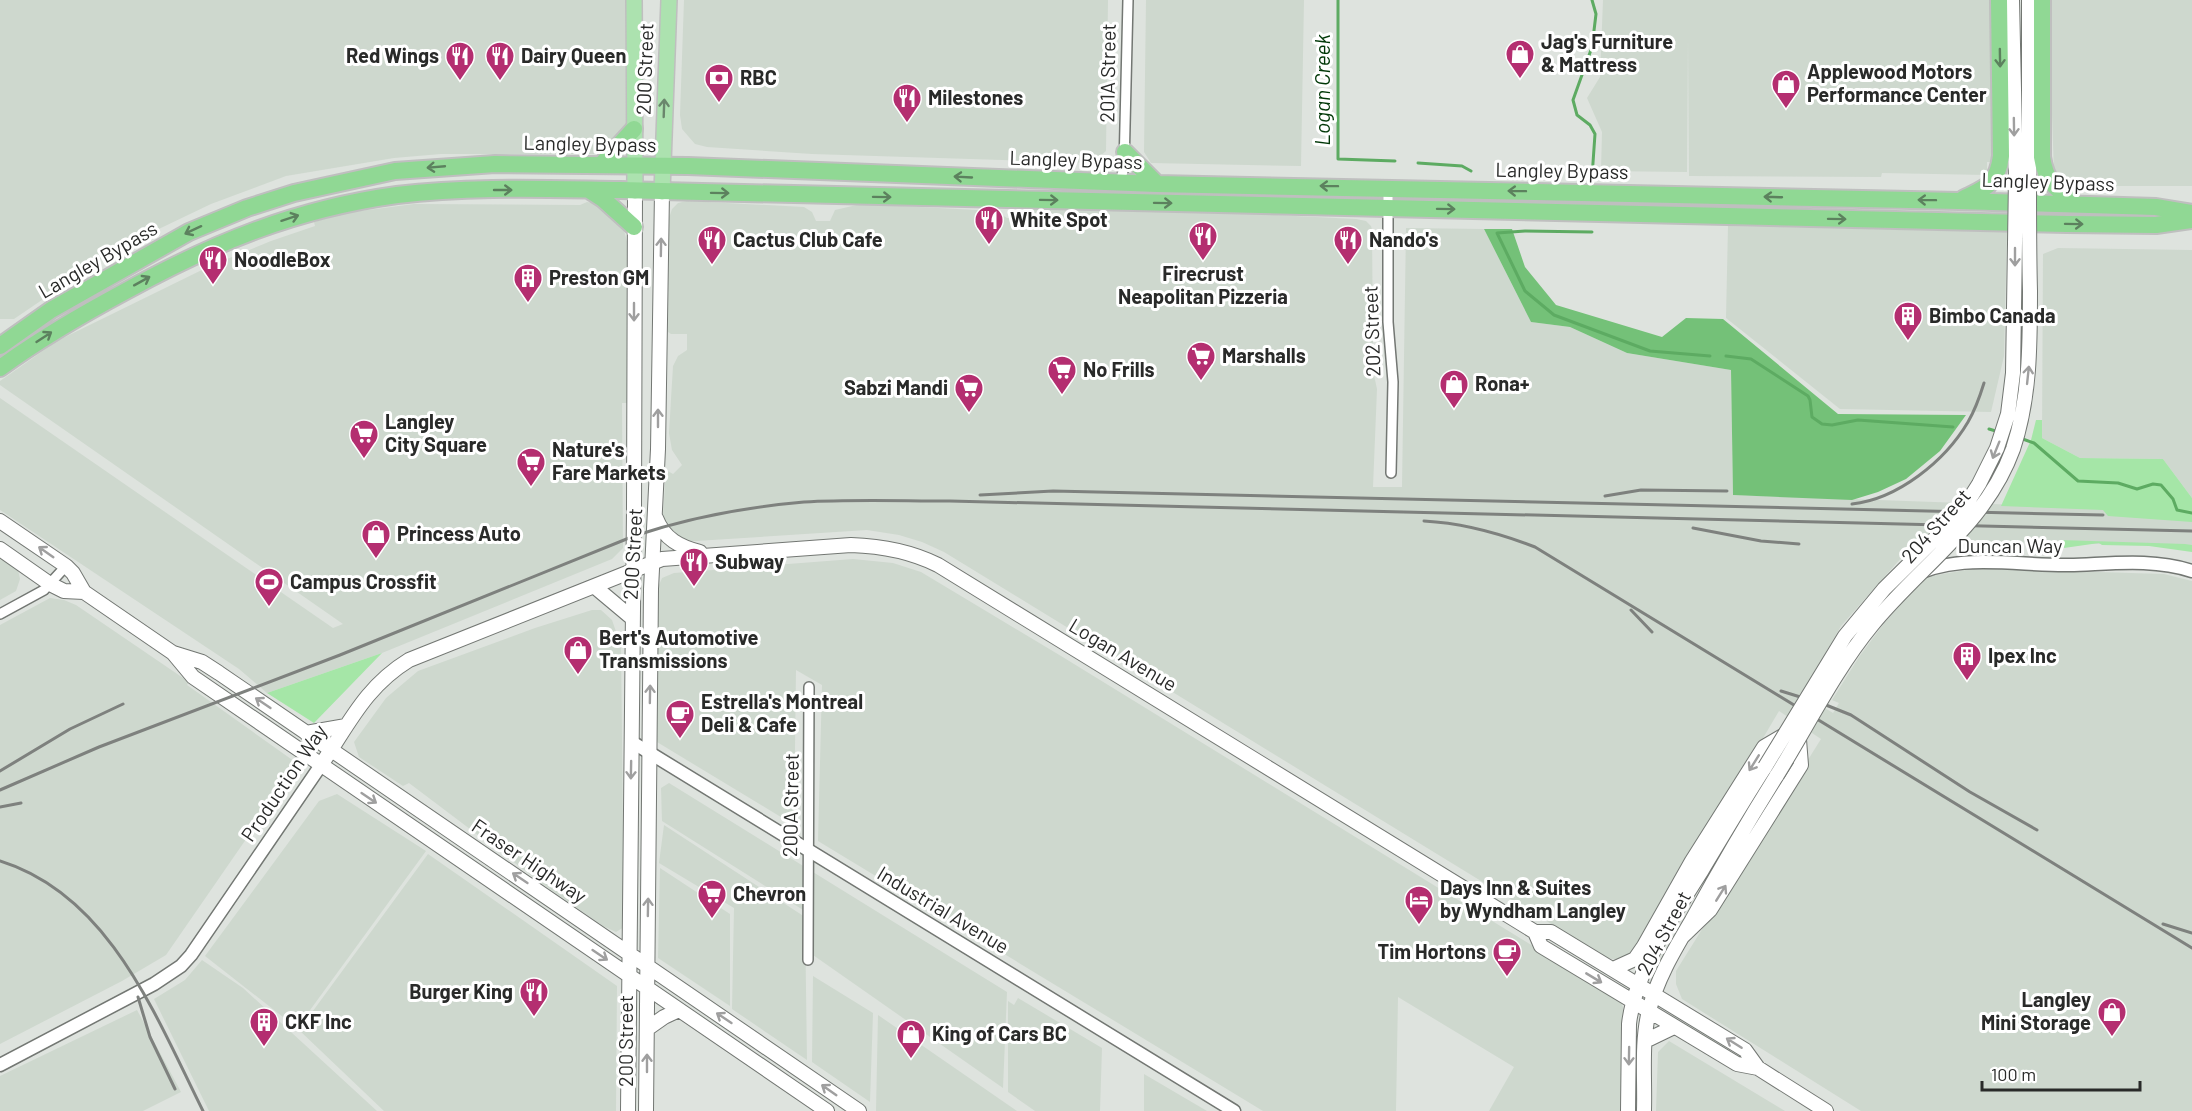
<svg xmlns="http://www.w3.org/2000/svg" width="2192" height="1111" font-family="Barlow,sans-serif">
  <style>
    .built { fill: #ced8ce }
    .green { fill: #a5e6a7 }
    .forest { fill: #74c178 }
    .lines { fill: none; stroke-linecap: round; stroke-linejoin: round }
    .stream { stroke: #5dab62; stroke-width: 3 }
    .minor-casing { stroke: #737773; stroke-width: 12 }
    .tertiary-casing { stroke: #737773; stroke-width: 15 }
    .secondary-casing { stroke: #737773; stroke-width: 16 }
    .primary-casing { stroke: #bfbfbf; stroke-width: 18 }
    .trunk-casing { stroke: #bfbfbf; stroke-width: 20 }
    .minor { stroke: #fff; stroke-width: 9 }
    .tertiary { stroke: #fff; stroke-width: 12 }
    .secondary { stroke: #fff; stroke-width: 14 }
    .primary { stroke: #ace2af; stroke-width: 15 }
    .trunk { stroke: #90d894; stroke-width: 16 }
    .rail { stroke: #7e817e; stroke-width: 3 }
    .secondary-bridge-casing { stroke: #737773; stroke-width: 16; stroke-linecap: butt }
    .secondary-bridge { stroke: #fff; stroke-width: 14 }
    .oneway { stroke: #5c815e }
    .oneway2 { stroke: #6a866c }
    .oneway3 { stroke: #9f9f9f }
    .labels { text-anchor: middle; stroke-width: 6; stroke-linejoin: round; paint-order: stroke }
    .poi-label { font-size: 20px; font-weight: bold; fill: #292a29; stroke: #fff; text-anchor: start }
    .street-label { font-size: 20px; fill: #292a29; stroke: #fff }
    .water-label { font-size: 21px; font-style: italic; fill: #003807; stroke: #fff }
  </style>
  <rect width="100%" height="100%" fill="#dee3de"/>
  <path class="built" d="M0,0h625l1,124 -4,13 -14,14 -12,3h-155l-47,4 -108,18 -75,28 -94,45 -103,70h-14z
    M684,0h424l-2,151 -14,12 -280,-9 -105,-7 -12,-3 -13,-15 -2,-14z
    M1146,0h158l-3,166 -150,-3 -7,-11z
    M1603,0h388l5,162h-9v13l-105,-2 -1,4 -192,-1 -1,-138 -1,134 -86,-1 1,-39 -15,-34 13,-21z
    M2048,0h144v186h-121l-17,-14z
    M687,201l117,6 8,5 4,9h14l5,-11 26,-6 135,7 11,7h15l3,-7 5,-3 205,5 121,6 10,2 5,5 1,4 1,115 -3,12 7,32 -4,98h29l4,-259 78,1 47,93 39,5 57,26 104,17 2,125 404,14 55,10v27l-275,-6 -76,86 -39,68 31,19 6,-10 -7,-3 27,-43 26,-35 41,-45 40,-7 29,-1 169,5 28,7v530h-331l-179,-112 -6,-15v-13l145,-232 -42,-28 -140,237 -3,4 -17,7h-7l-7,-2 -661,-405 -22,-10 -23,-7 -32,-5 -171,11h-10l-12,-4 -9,-16 -2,-7 3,-44 7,4 9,-9 -10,-15 -3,-17 4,-67 5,-10 9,-6v-16h-16l-3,-2 1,-114 3,-9 6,-6z
    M587,202l13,2 23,23 5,18v158h-6l1,145 -11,11 -230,94 -115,40 -28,-24 -239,-159v-112l333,230 10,-4 -343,-239v-4l57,-40 153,-75 61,-25 44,-15 -1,-4 31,-9 69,-9 166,1z
    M1728,226l279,6 -3,124 -13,56 -151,-3 -114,-91z
    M2058,248l134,2v248l-29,-39 -83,-1 -38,-20 1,-184z
    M0,553l18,17 2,9 -4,12 -16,9z
    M853,559l40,4 28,9 140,84 558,343 4,8 -2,104h-132l25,-44 -116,-70 -2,114h-133l-445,-270 4,-156 -26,-15 -2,155 -137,-83v-152l5,-12 12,-5z
    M50,598l14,2 12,5 113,77 -2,3 111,79 -132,191 -44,26 -122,63v-419z
    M592,610h9l11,10 9,26 3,281 -8,5 -13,-6 -59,-41 -135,-102 -6,3 -44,-29 -5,-15 32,-44 32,-27 117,-43z
    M669,783l338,209 -4,96 -190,-133 -2,-40 -149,-94 -1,-33z
    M337,794l89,57 -129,177 -92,-72 114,-155z
    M664,825l141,92 2,143 -75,-51 2,-101 -75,-45z
    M428,854l189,132 -1,125h-232l-85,-81z
    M660,868l70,46v92l-72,-48z
    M202,960l41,28 134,123h-168l-55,-112 31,-19z
    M813,976l60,37 -3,89 -58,-40z
    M1018,998l84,50 -2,63h-65l-27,-19v-91l6,4z
    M137,1010l44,82 -38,19h-143v-35z
    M878,1015l139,96h-141z
    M1669,1041l116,70h-129l2,-59z
    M1144,1074l63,37h-63z"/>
  <path class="green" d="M2036,420h6v18l38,20 83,1 29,39v24l-84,-6 -5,-6 -102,-4 30,-66z
    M2060,540l125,4 7,1v7l-43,-6 -47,-1 -3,-2 -35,5z
    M382,653l-68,70 -47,-30z"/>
  <path class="forest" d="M1484,229h28l13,38 31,38 106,32 24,-19 37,1 115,95 128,1 -26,36 -34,28 -28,13 -26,8 -119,-5 -2,-125 -104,-17 -57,-26 -39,-5z"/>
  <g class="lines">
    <path class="stream" d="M1338,0v159l57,2
      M1592,0l4,14 -4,33 -19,53 4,15 13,10 5,9 -3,43
      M1418,163l44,3 9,5
      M1592,232l-67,-1 -28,2 28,58 29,24 96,36 60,5
      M1726,356l25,3 57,37 2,4 2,17 10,7 10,1 26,-5 95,7
      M1989,429l10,3
      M2020,438l14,5 44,38 40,2 19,6 16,-5 8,1 12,14 4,11 15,3"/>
    <g class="minor-casing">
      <path id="minor" d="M1120,183l4,-16 4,-167
        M1388,187v135l5,60 -2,91
        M0,614l44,-24 22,-24
        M808,960l1,-273"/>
    </g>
    <g class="tertiary-casing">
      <path id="tertiary" d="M1834,667c14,-24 49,-74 73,-88 48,-28 109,-13 162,-14 41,-1 83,-7 123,6
        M632,742l602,369
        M0,1065l154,-81 27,-18 10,-11 130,-190"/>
    </g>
    <g class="secondary-casing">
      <path id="secondary" d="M2012,0l4,178
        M2029,0v178
        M656,518c8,21 24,29 44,34
        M0,521l66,45 7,7 11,19 89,61 20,24 634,434
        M0,549l50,35 14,7 20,1
        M595,587l37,31
        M173,653l29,9 17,11 640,438
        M306,733l40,-7
        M321,765c28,-41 44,-78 88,-105l253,-101 189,-14c31,1 59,6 87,20l597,367h16l194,118 13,18 68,43
        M1535,932l6,14 196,118 21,4
        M1613,969l22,-10 9,-13 48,-85 72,-114 34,-20 3,38 -91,145 -28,27
        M647,1029l17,-12 15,-7
        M1645,1041l29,-14
        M628,1111l6,-601 1,-319
        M646,1111l5,-522 7,-140 4,-257
        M1628,1111l1,-87c6,-54 45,-109 73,-154 21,-35 41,-69 63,-103
        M1644,1111c1,-33 -3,-68 5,-100 8,-33 26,-62 43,-91 27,-49 55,-97 85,-145"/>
    </g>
    <g class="primary-casing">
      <path id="primary" d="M634,0l1,191
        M662,192l7,-192"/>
    </g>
    <g class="trunk-casing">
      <path id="trunk" d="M2042,0v157c4,26 14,32 34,47
        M1125,152l32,32
        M601,165l33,-36
        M589,190l14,9 31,28
        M1963,199c24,-12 34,-14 38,-43l-2,-156
        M0,346l51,-36 138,-78 58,-24 47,-15 101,-22 100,-7 193,2 469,18 802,17 197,6 36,6
        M0,368c40,-29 81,-53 124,-76 89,-49 171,-83 273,-97 73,-9 149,-6 223,-5l1447,34 89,1 36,-5"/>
    </g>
    <use href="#minor" class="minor"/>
    <use href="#tertiary" class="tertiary"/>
    <use href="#secondary" class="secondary"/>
    <use href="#primary" class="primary"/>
    <use href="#trunk" class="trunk"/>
    <path class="rail" d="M980,495l73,-4 1050,24
      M1605,496l36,-6 86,1
      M1852,504c46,-5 93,-43 116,-82 7,-12 12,-26 16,-39
      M1424,521c39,2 75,12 111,26l657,401
      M1693,528l68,13 38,3
      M1631,610l21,22
      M1781,691l45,14 25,10 119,77 67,38
      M0,771l70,-42 53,-25
      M0,790l99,-43 241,-92 294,-119c54,-18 112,-29 170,-34 48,-3 97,-1 146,-1l1242,30
      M0,807l21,-4
      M0,861c110,34 156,156 203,250
      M2163,924l29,9
      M138,997l12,40 25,52"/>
    <g class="secondary-bridge-casing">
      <path id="secondary-bridge" d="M1765,767l80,-131 39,-47 76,-75 19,-30 18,-36 11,-34 5,-41 3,-195
        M1777,775c31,-50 58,-105 95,-150 48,-59 114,-101 141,-176 17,-51 17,-104 17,-158 -1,-37 -1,-75 -1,-113"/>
    </g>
    <use href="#secondary-bridge" class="secondary-bridge"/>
  </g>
  <defs><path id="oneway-shaft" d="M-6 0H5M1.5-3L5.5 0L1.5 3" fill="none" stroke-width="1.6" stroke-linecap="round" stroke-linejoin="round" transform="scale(1.5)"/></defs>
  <g class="oneway">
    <use href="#oneway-shaft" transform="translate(2000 58) rotate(89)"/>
    <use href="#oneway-shaft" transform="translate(436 167) rotate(175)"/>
    <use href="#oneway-shaft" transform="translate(963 177) rotate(-177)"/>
    <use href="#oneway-shaft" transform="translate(1329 186) rotate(-179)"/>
    <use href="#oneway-shaft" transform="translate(503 190)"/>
    <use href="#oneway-shaft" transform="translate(1517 191) rotate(-179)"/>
    <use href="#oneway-shaft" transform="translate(720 193) rotate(1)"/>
    <use href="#oneway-shaft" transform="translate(882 197) rotate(1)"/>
    <use href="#oneway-shaft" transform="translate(1773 197) rotate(-178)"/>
    <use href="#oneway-shaft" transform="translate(1049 200) rotate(1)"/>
    <use href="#oneway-shaft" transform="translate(1927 200) rotate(-179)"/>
    <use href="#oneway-shaft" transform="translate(1163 203) rotate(1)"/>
    <use href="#oneway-shaft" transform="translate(1446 209) rotate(1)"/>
    <use href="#oneway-shaft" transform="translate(290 218) rotate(-18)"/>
    <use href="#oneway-shaft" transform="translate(1837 219) rotate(1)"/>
    <use href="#oneway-shaft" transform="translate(2074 224) rotate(1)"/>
    <use href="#oneway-shaft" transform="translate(193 230) rotate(155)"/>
    <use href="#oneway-shaft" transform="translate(142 281) rotate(-29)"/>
    <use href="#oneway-shaft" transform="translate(44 337) rotate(-33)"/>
  </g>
  <use class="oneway2" href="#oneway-shaft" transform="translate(664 108) rotate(-88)"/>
  <g class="oneway3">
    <use href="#oneway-shaft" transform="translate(2014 127) rotate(89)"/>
    <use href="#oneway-shaft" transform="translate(661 247) rotate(-89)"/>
    <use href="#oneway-shaft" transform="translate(2015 257) rotate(90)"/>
    <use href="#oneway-shaft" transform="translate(634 312) rotate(90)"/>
    <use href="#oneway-shaft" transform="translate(2028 375) rotate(-84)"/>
    <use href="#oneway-shaft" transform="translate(658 418) rotate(-90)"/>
    <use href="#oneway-shaft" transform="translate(1996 450) rotate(112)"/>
    <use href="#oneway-shaft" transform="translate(46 552) rotate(-145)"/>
    <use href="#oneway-shaft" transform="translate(650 694) rotate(-89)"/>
    <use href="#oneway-shaft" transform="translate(263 703) rotate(-146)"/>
    <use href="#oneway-shaft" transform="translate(1754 763) rotate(122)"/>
    <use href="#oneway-shaft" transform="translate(631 770) rotate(91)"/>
    <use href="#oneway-shaft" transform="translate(369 798) rotate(34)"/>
    <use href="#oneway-shaft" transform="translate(520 878) rotate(-146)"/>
    <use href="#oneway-shaft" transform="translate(1721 893) rotate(-58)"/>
    <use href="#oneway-shaft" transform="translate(648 907) rotate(-89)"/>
    <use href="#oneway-shaft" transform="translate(600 955) rotate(34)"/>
    <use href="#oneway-shaft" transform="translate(1594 978) rotate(31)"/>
    <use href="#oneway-shaft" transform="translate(724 1018) rotate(-146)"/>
    <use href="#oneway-shaft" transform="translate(1734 1043) rotate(-148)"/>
    <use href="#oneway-shaft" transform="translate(1629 1056) rotate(91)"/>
    <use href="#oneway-shaft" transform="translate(647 1063) rotate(-90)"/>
    <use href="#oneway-shaft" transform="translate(829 1090) rotate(-145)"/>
  </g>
  <defs>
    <g id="shop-pin" transform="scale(1.5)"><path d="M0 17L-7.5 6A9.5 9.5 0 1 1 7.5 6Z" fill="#b42e70" stroke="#fff"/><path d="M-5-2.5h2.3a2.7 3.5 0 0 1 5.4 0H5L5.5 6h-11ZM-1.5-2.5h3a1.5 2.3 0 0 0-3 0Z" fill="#fff"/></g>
    <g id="restaurant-pin" transform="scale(1.5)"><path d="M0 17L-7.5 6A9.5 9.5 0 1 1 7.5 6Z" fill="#b42e70" stroke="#fff"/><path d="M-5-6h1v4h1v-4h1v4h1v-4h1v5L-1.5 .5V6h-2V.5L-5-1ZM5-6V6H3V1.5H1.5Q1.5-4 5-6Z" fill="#fff"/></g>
    <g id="bank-pin" transform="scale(1.5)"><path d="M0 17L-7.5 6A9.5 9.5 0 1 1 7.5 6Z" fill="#b42e70" stroke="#fff"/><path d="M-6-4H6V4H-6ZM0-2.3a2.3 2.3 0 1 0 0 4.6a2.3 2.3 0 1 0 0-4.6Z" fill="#fff"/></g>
    <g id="building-pin" transform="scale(1.5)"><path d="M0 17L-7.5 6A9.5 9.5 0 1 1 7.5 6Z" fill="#b42e70" stroke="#fff"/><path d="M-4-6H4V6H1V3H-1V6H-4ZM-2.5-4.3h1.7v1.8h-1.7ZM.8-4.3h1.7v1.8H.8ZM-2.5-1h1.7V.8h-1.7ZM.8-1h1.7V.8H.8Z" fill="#fff"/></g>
    <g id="supermarket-pin" transform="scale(1.5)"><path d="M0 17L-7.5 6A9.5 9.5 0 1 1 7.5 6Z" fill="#b42e70" stroke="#fff"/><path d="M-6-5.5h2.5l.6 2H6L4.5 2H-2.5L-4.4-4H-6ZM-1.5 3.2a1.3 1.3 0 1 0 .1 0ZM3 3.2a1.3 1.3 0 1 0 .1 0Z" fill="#fff"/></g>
    <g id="stadium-pin" transform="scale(1.5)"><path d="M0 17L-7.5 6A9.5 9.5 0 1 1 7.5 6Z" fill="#b42e70" stroke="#fff"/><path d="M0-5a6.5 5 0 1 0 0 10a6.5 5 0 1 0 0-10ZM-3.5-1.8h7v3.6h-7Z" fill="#fff"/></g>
    <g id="cafe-pin" transform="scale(1.5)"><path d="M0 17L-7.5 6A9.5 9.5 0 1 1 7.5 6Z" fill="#b42e70" stroke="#fff"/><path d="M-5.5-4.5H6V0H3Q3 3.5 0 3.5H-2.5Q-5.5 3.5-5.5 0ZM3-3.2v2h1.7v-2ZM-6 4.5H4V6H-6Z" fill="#fff"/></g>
    <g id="hotel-pin" transform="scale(1.5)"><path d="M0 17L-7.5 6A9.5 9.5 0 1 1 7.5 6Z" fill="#b42e70" stroke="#fff"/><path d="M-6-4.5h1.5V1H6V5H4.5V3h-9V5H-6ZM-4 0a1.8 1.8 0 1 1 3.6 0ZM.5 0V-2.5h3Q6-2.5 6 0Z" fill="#fff"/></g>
  </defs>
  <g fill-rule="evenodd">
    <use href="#shop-pin" x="1520" y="54"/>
    <use href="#restaurant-pin" x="460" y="56"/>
    <use href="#restaurant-pin" x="500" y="56"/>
    <use href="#bank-pin" x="719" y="78"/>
    <use href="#shop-pin" x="1786" y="84"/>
    <use href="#restaurant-pin" x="907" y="98"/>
    <use href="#restaurant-pin" x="989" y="220"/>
    <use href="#restaurant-pin" x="1203" y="236"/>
    <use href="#restaurant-pin" x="712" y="240"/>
    <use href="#restaurant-pin" x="1348" y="240"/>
    <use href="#restaurant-pin" x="213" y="260"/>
    <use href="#building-pin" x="528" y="278"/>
    <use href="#building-pin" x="1908" y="316"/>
    <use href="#supermarket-pin" x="1201" y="356"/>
    <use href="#supermarket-pin" x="1062" y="370"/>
    <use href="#shop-pin" x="1454" y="384"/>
    <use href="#supermarket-pin" x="969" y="388"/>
    <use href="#supermarket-pin" x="364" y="434"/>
    <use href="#supermarket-pin" x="531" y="462"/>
    <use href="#shop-pin" x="376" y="534"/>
    <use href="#restaurant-pin" x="694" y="562"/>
    <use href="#stadium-pin" x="269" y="582"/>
    <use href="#shop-pin" x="578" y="650"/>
    <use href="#building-pin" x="1967" y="656"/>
    <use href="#cafe-pin" x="680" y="714"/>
    <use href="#supermarket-pin" x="712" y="894"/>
    <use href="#hotel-pin" x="1419" y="900"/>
    <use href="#cafe-pin" x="1507" y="952"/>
    <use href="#restaurant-pin" x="534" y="992"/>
    <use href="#shop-pin" x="2112" y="1012"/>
    <use href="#building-pin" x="264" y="1022"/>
    <use href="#shop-pin" x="911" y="1034"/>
  </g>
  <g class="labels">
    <g class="poi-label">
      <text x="1541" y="49">Jag's Furniture<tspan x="1541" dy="23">&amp; Mattress</tspan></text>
      <text x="439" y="63" text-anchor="end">Red Wings</text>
      <text x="521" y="63">Dairy Queen</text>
      <text x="1807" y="79">Applewood Motors<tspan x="1807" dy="23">Performance Center</tspan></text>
      <text x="740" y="85">RBC</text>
      <text x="928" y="105">Milestones</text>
      <text x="1010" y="227">White Spot</text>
      <text x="733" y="247">Cactus Club Cafe</text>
      <text x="1369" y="247">Nando's</text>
      <text x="234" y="267">NoodleBox</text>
      <text x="1203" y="281" text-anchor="middle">Firecrust<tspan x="1203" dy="23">Neapolitan Pizzeria</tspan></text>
      <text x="549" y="285">Preston GM</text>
      <text x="1929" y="323">Bimbo Canada</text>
      <text x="1222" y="363">Marshalls</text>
      <text x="1083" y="377">No Frills</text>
      <text x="1475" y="391">Rona+</text>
      <text x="948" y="395" text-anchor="end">Sabzi Mandi</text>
      <text x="385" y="429">Langley<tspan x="385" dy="23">City Square</tspan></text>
      <text x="552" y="457">Nature's<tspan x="552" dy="23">Fare Markets</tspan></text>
      <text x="397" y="541">Princess Auto</text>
      <text x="715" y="569">Subway</text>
      <text x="290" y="589">Campus Crossfit</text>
      <text x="599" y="645">Bert's Automotive<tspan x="599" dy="23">Transmissions</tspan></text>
      <text x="1988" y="663">Ipex Inc</text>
      <text x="701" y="709">Estrella's Montreal<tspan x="701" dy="23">Deli &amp; Cafe</tspan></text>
      <text x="1440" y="895">Days Inn &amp; Suites<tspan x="1440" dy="23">by Wyndham Langley</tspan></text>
      <text x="733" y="901">Chevron</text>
      <text x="1486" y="959" text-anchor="end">Tim Hortons</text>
      <text x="513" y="999" text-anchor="end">Burger King</text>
      <text x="2091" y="1007" text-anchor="end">Langley<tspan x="2091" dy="23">Mini Storage</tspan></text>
      <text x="285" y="1029">CKF Inc</text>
      <text x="932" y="1041">King of Cars BC</text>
    </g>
    <g class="street-label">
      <text transform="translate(645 69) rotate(-88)" y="7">200 Street</text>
      <text transform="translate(1108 73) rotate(-89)" y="7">201A Street</text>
      <text transform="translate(590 144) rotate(1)" y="7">Langley Bypass</text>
      <text transform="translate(1076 160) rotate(2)" y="7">Langley Bypass</text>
      <text transform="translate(1562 171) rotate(1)" y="7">Langley Bypass</text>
      <text transform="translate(2048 182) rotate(2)" y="7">Langley Bypass</text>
      <text transform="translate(98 260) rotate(-30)" y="7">Langley Bypass</text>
      <text transform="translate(1372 331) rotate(-92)" y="7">202 Street</text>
      <text transform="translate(1936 526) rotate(-48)" y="7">204 Street</text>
      <text x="2010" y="553">Duncan Way</text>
      <text transform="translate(633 554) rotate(-87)" y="7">200 Street</text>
      <text transform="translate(1123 655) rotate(31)" y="7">Logan Avenue</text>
      <text transform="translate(284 783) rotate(-56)" y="7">Production Way</text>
      <text transform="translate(791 805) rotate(-89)" y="7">200A Street</text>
      <text transform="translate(529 861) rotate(34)" y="7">Fraser Highway</text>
      <text transform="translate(943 910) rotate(31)" y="7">Industrial Avenue</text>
      <text transform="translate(1664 933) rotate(-62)" y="7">204 Street</text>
      <text transform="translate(626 1041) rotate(-90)" y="7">200 Street</text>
    </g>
    <g class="water-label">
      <text transform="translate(1323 90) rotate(-90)" y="7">Logan Creek</text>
    </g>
  </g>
  <path d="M1982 1081v9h158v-9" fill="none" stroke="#292a29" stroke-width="3"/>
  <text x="1991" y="1081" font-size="18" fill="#292a29" stroke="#ffffff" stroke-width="4.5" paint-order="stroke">100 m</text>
</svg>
